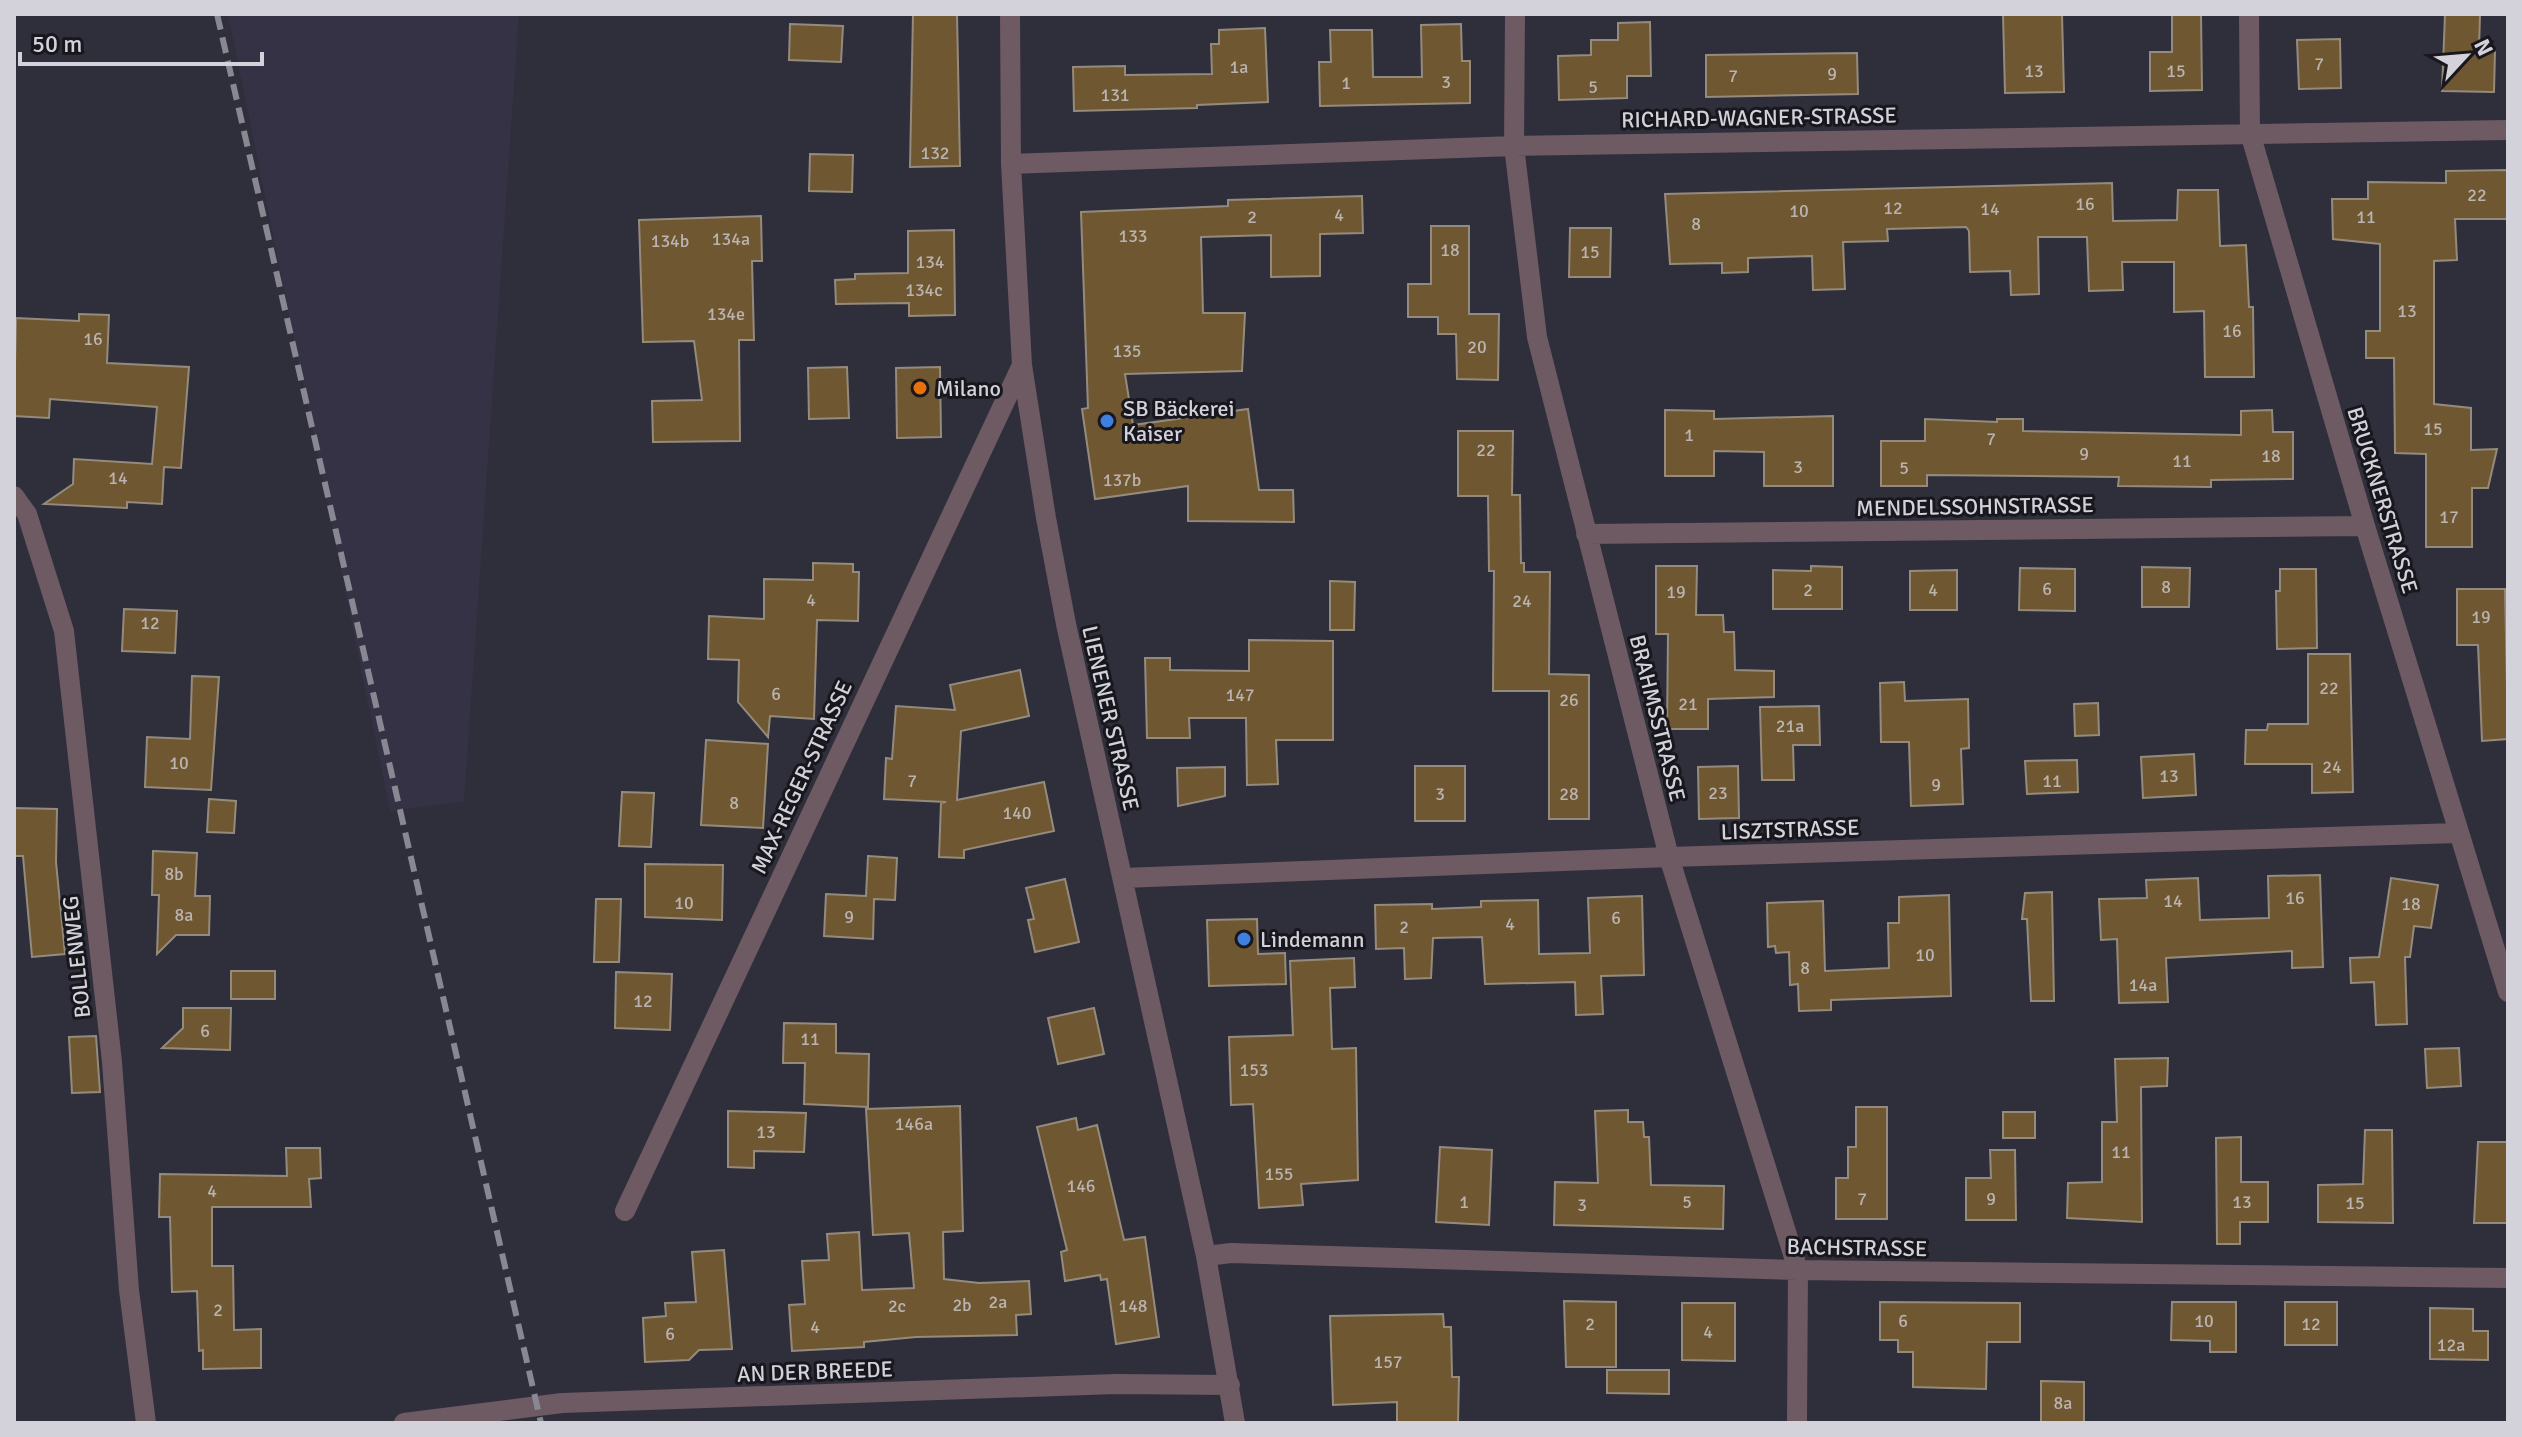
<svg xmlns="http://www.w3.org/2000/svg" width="2522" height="1437" font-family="Signika,sans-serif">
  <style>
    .built { fill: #353246 }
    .building { fill: #6e5731; stroke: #958b7d; stroke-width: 2 }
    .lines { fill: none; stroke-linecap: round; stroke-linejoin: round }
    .minor { stroke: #6d5a63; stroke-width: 20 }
    .rail { stroke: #888792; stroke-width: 6; stroke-dasharray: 16 8; stroke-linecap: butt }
    .food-dot { fill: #e8710a; stroke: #18171d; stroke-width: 3 }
    .shop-dot { fill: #3f7fe0; stroke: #18171d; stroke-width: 3 }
    .labels { text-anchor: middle; stroke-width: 6; stroke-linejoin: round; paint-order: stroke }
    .number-label { font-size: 18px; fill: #bab3b0 }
    .street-label { font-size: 22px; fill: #d3d2db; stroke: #18171d }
    .poi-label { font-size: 22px; fill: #d3d2db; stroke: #18171d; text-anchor: start }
  </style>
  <rect width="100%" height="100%" fill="#2f2e3b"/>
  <path class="built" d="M228,14h291l-55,787 -74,10z"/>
  <path class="building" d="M913,14h44l3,152 -50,1z
    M2003,14h59l2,78 -59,1z
    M2172,14h29l1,76 -52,1v-39h22z
    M2445,14h35l-1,35 16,1 -1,42 -52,-1z
    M1650,22l1,54h-24v22l-68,2 -1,-44 33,-1v-15h27v-17z
    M790,24l53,2 -2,36 -52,-2z
    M1461,24l1,37h8v42l-150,3 -1,-44h12l-1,-32h42l1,47h49l-1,-52z
    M1265,28l3,74 -71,3v3l-123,3 -1,-44 52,-1v9l87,-1 -1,-30h8v-14z
    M2340,39l1,49 -42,1 -2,-49z
    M1857,53l1,41 -152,3v-42z
    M810,154l43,1 -1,37 -43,-1z
    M2508,170v49h-53l2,41 -23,1v143l37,4v42l26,-1 -9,39h-16v59h-46v-93l-31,-1 -1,-95h-28v-27h14v-87l-47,-5 -1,-40h36v-17l78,1v-12z
    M2112,183l1,38 64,-1 1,-30h40l2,56 26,-1 3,62h4l1,70h-49l-1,-66 -30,1v-50h-52l1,28 -34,1 -2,-54h-49l1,57 -28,1 -1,-24 -40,1 -1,-41 -3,-4 -79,2 1,12 -45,1 2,47 -32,1 -1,-34 -64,2v14l-26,1v-10l-52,1 -5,-70z
    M1362,196l1,37 -43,1v42l-49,1v-42l-70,2 2,76h42l-3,58 -117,3 8,51 115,-16 11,81h34l1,32 -106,-1v-35l-93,13 -13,-90 6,-1 -7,-196 147,-6v-6z
    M761,216l1,45h-10l2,79h-15l1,101 -87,1 -1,-41 50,-1 -8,-59 -51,1 -4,-122z
    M1431,226h38v88h30l-1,66 -41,-1 -1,-45h-18v-17h-30v-33h23z
    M1570,228h41l-1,49h-41z
    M954,230l1,85 -46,1v-13l-73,1 -1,-24 20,-1v-5l53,-1v-42z
    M79,314l30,1 -2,48 82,4 -8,101 -17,-1 -2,37 -35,-2v6l-83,-4 29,-20 1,-25 78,5 5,-57 -107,-8 -1,19 -35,-2 2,-98 63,3z
    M847,367l2,51 -40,1 -1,-51z
    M940,367l1,70 -44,1 -1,-70z
    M1665,410l49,1v8l119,-3v70h-69v-34l-50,-1v25h-49z
    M2272,410l1,22h20v47l-82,1v7l-93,-1 1,-9 -192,-2v11h-46v-45h44v-22l72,3v-3h26v12l218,4v-24z
    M1458,431h55l-1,64h8l1,68h3v9h26l-1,102 40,1v144h-40v-128h-56l1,-120h-5l-1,-75h-30z
    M813,563l40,1v8h6l-1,49 -41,-1 -3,99 -44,-3 -2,21 -30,-35 1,-42 -31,-1 1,-43 55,3v-40l49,1z
    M1656,566h41l-1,49h27l1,17h10l1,38 39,1v26l-66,2v30h-41l1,-95h-12z
    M1811,566l31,1v42h-69v-39l38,1z
    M2142,567l48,1 -1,39h-47z
    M2020,568l55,1v42l-56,-1z
    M2280,569h36l1,79 -40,1 -1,-58h4z
    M1957,570v40h-47v-39z
    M1330,581l25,1 -1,48h-24z
    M2457,589h48l3,150 -26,2 -4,-96h-21z
    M124,609l53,2 -2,42 -53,-2z
    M1249,640l84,1v99h-57l2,44 -31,1 -1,-67h-57l1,20h-43l-2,-80h25v12l79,1z
    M2308,654h42l3,138 -41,1v-29h-67l1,-34h21l1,-6h40z
    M1020,670l9,46 -68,15 -4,69 87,-18 10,49 -90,19v8l-25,-1 2,-54 5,-1 -62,-3 2,-41 6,1 4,-53 59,4 -5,-25z
    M192,676l27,1 -8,113 -66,-3 2,-50 43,2z
    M1904,682l1,19 63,-2 1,49 -8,1 2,55 -52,2 -2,-64h-28l-1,-59z
    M2098,703l1,32 -24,1 -1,-32z
    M1819,706l1,39h-27l1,35h-32l-2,-73z
    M706,740l62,4 -5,84 -62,-3z
    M2194,754l2,41 -53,3 -2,-41z
    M2077,760l1,32 -51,2 -2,-33z
    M1415,766h50v55h-50z
    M1738,766l1,52 -40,1 -1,-52z
    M1225,767v29l-47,10 -1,-38z
    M622,792l32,1 -3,54 -32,-1z
    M209,799l27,2 -2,32 -27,-1z
    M14,808l43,1 -1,53 9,92 -33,3 -9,-101h-9z
    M153,851l44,2 -2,43h15l-1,39h-33l-19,19 2,-59h-7z
    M868,856l29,2 -2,42 -21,-1 -1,40 -49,-3 2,-42 40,2z
    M645,864l78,1 -1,55 -77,-3z
    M2320,875l3,92 -31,1v-17l-126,7 2,44 -49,1 -2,-64 -16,1 -2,-41 48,-1 -1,-18 52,-2 2,42 69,-2 -1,-42z
    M2391,878l47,7 -7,43 -17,-2 -4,31h-5l2,67 -31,1 -2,-43 -23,1 -1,-25 29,-1z
    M1065,879l14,63 -44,10 -7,-32 6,-1 -8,-31z
    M2052,892l2,109h-23l-4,-82h-5l3,-26z
    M1949,895l2,101 -120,4v10l-32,1 -1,-27 -8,1 -1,-33 -13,1 -1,-7 -7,1 -1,-44 56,-2 2,70 64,-3 -1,-45h11v-26z
    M1642,896l2,79 -43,1 2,38 -27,1 -1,-33 -90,2 -3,-47 -49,1 -2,40 -26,1 -1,-31 -28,1 -1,-44 57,-1v5l49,-2v-6l57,-1 1,54 51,-1 -2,-55z
    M596,899h25l-2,63h-25z
    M1257,919l1,35 27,-1 1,31 -77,2 -2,-66z
    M1354,958l1,29 -25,1 2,61 24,-1 2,132 -57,4 2,21 -44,3 -6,-104 -22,1 -2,-68 64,-2 -3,-74z
    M231,971h44v28h-44z
    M616,972l56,2 -2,56 -55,-2z
    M183,1008h48l-1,42 -68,-2 21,-20z
    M1094,1008l10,46 -46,10 -10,-46z
    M784,1023l52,1v29l33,1 -1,53 -64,-3 1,-41h-22z
    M96,1036l4,56 -28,1 -3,-56z
    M2459,1048l2,38 -34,2 -2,-39z
    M2168,1058l-1,28 -26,1 1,135 -75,-4 1,-35 34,-1v-60h15l-2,-63z
    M960,1106l3,125 -20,1 1,47 35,4 50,-2 2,33 -15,1 1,20 -101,2 -52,5v5l-72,4 -3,-46 16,-1 -3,-43 27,-1 -2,-26 32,-2 3,58 52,-2 -5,-55 -36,2 -7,-126z
    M1856,1107h31v112h-51v-41h12v-31h8z
    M1628,1110v12h15l1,15h5l2,48 73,1 -1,43 -169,-4 1,-43 43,1 -3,-72z
    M728,1111l78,2 -2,39 -50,-1v17l-26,-1z
    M2003,1112h32v26h-32z
    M1076,1118l2,12 19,-5 27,115 21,-3 14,100 -43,7 -9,-65 -6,1 -1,-5 -35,6 -4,-29 6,-2 -30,-123z
    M2365,1130h27l1,93 -75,-1v-37l45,-1z
    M2241,1137v45h27v40h-28v22h-23l-1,-106z
    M2478,1142h30v81h-34z
    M1440,1147l52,3 -3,75 -53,-3z
    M286,1148h34l1,30 -12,1 2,28h-99v59h21l1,64 27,-1v39l-58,1v-19l-4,1 -2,-60 -25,1 -2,-75h-11l1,-43 127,2z
    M1990,1150h25l1,70h-50v-42h25z
    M724,1250l8,99 -33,1 -10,10 -44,2 -2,-44 23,-2 -1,-13 31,-1 -4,-50z
    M1564,1301l52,1v65h-50z
    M1880,1302l140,1v39h-33l-1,47 -73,-2v-35h-15v-12h-18z
    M2172,1302h64v50h-26v-11l-39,-1z
    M2285,1302h52v43h-52z
    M1682,1303h53v58l-53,-1z
    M2430,1308l43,1v22h15v29l-58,-1z
    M1443,1314l1,13h7l1,50h7l-1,46h-61v-21l-64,3 -3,-89z
    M1607,1370h62v24l-62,-1z
    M2041,1381l43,1v41h-43z"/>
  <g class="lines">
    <path class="minor" d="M1010,14l1,150 11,201 24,153 20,106 140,632 29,167
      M1515,14l-1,132 23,191 132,520 129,413 -1,153
      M2249,14l1,119 115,393 143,466
      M1011,164l503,-18 994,-16
      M14,496l13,18 37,117 48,431 17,228 17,133
      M1586,534l779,-8
      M1123,878l546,-21 789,-24
      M625,1211l397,-846
      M1206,1256l25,-3 567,17 710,8
      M404,1423l158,-20 554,-19 114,1"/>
    <path class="rail" d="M217,14l324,1409"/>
  </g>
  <circle class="food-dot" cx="920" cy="388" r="8"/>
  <g class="shop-dot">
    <circle cx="1107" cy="421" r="8"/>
    <circle cx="1244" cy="939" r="8"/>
  </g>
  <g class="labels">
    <g class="number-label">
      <text x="2319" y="70">7</text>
      <text x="1239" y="73">1a</text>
      <text x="2034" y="77">13</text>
      <text x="2176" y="77">15</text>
      <text x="1832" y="80">9</text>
      <text x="1733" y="82">7</text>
      <text x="1446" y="88">3</text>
      <text x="1346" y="89">1</text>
      <text x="1593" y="93">5</text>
      <text x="1115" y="101">131</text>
      <text x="935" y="159">132</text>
      <text x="2477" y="201">22</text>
      <text x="2085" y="210">16</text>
      <text x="1893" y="214">12</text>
      <text x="1990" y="215">14</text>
      <text x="1799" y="217">10</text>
      <text x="1339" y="221">4</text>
      <text x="1252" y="223">2</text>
      <text x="2366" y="223">11</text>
      <text x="1696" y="230">8</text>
      <text x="1133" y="242">133</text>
      <text x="731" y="245">134a</text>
      <text x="670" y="247">134b</text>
      <text x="1450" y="256">18</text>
      <text x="1590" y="258">15</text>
      <text x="930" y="268">134</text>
      <text x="924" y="296">134c</text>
      <text x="2407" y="317">13</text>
      <text x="726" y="320">134e</text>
      <text x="2232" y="337">16</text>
      <text x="93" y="345">16</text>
      <text x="1477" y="353">20</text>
      <text x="1127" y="357">135</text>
      <text x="2433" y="435">15</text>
      <text x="1689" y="441">1</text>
      <text x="1991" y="445">7</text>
      <text x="1486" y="456">22</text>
      <text x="2084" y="460">9</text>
      <text x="2271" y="462">18</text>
      <text x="2182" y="467">11</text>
      <text x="1798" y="473">3</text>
      <text x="1904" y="474">5</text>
      <text x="118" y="484">14</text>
      <text x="1122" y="486">137b</text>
      <text x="2449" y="523">17</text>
      <text x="2166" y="593">8</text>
      <text x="2047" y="595">6</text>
      <text x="1808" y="596">2</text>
      <text x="1933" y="596">4</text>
      <text x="1676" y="598">19</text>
      <text x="811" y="606">4</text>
      <text x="1522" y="607">24</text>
      <text x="2481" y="623">19</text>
      <text x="150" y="629">12</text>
      <text x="2329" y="694">22</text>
      <text x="776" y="700">6</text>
      <text x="1240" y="701">147</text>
      <text x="1569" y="706">26</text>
      <text x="1688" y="710">21</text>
      <text x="1790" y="732">21a</text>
      <text x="179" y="769">10</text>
      <text x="2332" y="773">24</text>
      <text x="2169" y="782">13</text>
      <text x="912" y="787">7</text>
      <text x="2052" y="787">11</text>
      <text x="1936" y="791">9</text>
      <text x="1718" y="799">23</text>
      <text x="1440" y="800">3</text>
      <text x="1569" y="800">28</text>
      <text x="734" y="809">8</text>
      <text x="1017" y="819">140</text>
      <text x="174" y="880">8b</text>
      <text x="2295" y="904">16</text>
      <text x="2173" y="907">14</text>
      <text x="684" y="909">10</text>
      <text x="2411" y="910">18</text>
      <text x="184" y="921">8a</text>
      <text x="849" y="923">9</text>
      <text x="1616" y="924">6</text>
      <text x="1510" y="930">4</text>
      <text x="1404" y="933">2</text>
      <text x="1925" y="961">10</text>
      <text x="1805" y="974">8</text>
      <text x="2143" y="991">14a</text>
      <text x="643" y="1007">12</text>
      <text x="205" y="1037">6</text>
      <text x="810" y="1045">11</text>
      <text x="1254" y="1076">153</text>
      <text x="914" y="1130">146a</text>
      <text x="766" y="1138">13</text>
      <text x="2121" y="1158">11</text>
      <text x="1279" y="1180">155</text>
      <text x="1081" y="1192">146</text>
      <text x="212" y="1197">4</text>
      <text x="1862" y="1205">7</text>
      <text x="1991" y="1205">9</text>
      <text x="1464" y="1208">1</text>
      <text x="1687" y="1208">5</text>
      <text x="2242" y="1208">13</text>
      <text x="2355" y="1209">15</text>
      <text x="1582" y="1211">3</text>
      <text x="998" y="1308">2a</text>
      <text x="962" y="1311">2b</text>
      <text x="897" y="1312">2c</text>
      <text x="1133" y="1312">148</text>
      <text x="218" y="1316">2</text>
      <text x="1903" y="1327">6</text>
      <text x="2204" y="1327">10</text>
      <text x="1590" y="1330">2</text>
      <text x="2311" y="1330">12</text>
      <text x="815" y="1333">4</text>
      <text x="1708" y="1338">4</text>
      <text x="670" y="1340">6</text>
      <text x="2451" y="1351">12a</text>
      <text x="1388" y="1368">157</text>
      <text x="2063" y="1409">8a</text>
    </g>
    <g class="street-label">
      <text transform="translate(1759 117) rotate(-1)" y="8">RICHARD-WAGNER-STRASSE</text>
      <text transform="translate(2383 500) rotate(73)" y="8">BRUCKNERSTRASSE</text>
      <text transform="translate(1975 506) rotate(-1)" y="8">MENDELSSOHNSTRASSE</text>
      <text transform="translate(1111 718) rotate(77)" y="8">LIENENER STRASSE</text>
      <text transform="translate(1658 718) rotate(76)" y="8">BRAHMSSTRASSE</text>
      <text transform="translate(801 777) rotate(-65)" y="8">MAX-REGER-STRASSE</text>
      <text transform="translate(1790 829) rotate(-2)" y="8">LISZTSTRASSE</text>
      <text transform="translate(76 957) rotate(-96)" y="8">BOLLENWEG</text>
      <text transform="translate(1857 1247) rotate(1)" y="8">BACHSTRASSE</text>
      <text transform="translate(815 1371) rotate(-2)" y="8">AN DER BREEDE</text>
    </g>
    <g class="poi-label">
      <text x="936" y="396">Milano</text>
      <text x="1123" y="416">SB Bäckerei<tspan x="1123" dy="25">Kaiser</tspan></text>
      <text x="1260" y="947">Lindemann</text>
    </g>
  </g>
  <rect width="2522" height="1437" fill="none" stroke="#d3d2db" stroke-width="32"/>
  <g transform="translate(2466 56) rotate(64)" stroke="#18171d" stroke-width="6" paint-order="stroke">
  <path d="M0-6L14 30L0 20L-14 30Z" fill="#d3d2db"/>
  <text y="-12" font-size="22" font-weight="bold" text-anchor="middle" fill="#d3d2db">N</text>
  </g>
  <path d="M20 52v12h242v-12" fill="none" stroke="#d3d2db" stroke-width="4"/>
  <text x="32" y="52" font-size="24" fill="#d3d2db" stroke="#18171d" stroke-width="6" paint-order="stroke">50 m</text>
</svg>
